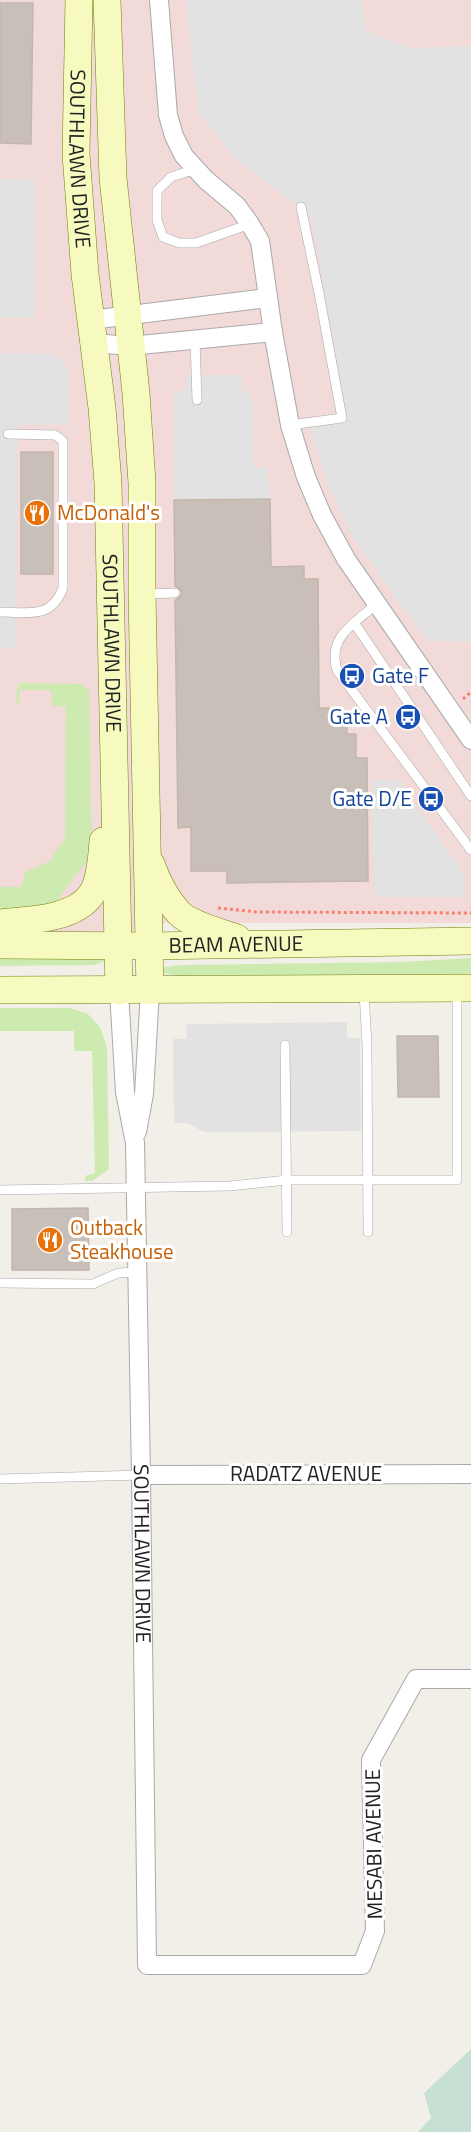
<svg xmlns="http://www.w3.org/2000/svg" width="471" height="2132" font-family="'Titillium Web',sans-serif">
  <style>
    .commercial { fill: #f2dad9 }
    .grass { fill: #cdebb0 }
    .wetland { fill: #c6e0d4 }
    .parking { fill: #e2e2e2 }
    .building { fill: #c7bfb8; stroke: #c4b6ab; stroke-width: 1.5 }
    .lines { fill: none; stroke-linecap: round; stroke-linejoin: round }
    .lane-casing { stroke: #a9a9a9; stroke-width: 10 }
    .street-casing { stroke: #a9a9a9; stroke-width: 20 }
    .secondary-casing { stroke: #707d05; stroke-width: 28 }
    .path { stroke: #fa8072; stroke-width: 3; stroke-dasharray: 3 3; stroke-linecap: butt }
    .lane { stroke: #fff; stroke-width: 9 }
    .street { stroke: #fff; stroke-width: 18 }
    .secondary { stroke: #f7fabf; stroke-width: 27 }
    .labels { text-anchor: middle; stroke-width: 6; stroke-linejoin: round; paint-order: stroke }
    .street-label { font-size: 21px; fill: #222; stroke: #fff }
    .food-label { font-size: 21px; fill: #c56008; stroke: #fff; text-anchor: start }
    .transit-label { font-size: 21px; fill: #164399; stroke: #fff; text-anchor: end }
  </style>
  <rect width="100%" height="100%" fill="#f2efe9"/>
  <path class="commercial" d="M0,0h471v923h-322l-3,-5 -24,25h-122z"/>
  <path class="grass" d="M20,683l61,1 8,6 3,163c-8,15 -34,39 -34,54l-58,8v-28h22l3,-15 25,-11 15,-23 1,-132h-14l-1,-16h-31l-1,14h-3l1,-16z
    M0,952l102,4 4,5 -12,4 -94,1z
    M471,958v16l-292,2 -15,-3 -4,-5 21,-3 221,-3z
    M0,1008h71l17,6 12,13 7,20 2,118 -1,5 -16,11h-7v-5l10,-3 -3,-122h-18v-20h-74z"/>
  <path class="wetland" d="M471,2049v83h-53l13,-14 -7,-25z"/>
  <path class="parking" d="M186,0h177l2,30 46,18 60,-2v596l-44,-1 -75,-105 -24,-50 -18,-57 36,-18 -35,-196 -28,-19 -49,-39 -36,-46z
    M0,179l35,1v138h-35z
    M0,353l56,1 12,14 1,56 -51,1 -2,222 -16,1z
    M186,375h56v16h8l3,16v60h14l3,32 -96,1v-109l12,-1z
    M372,780h27l65,94 1,23h-90l-3,-53z
    M347,1022v16h13l1,93 -157,1 -16,-9h-14l-1,-84h14l-1,-15z"/>
  <path class="building" d="M0,3h33l-2,141 -31,-1z
    M21,452h32v122h-32z
    M270,499l1,68 33,-1v13h14l1,129h10v10l18,-1v17h9v24h11l1,123 -141,2v-12h-36v-44l-13,1 -3,-228 4,-2 3,-5 -2,-4 -5,-3 -1,-86z
    M397,1036h41l1,61h-41z
    M88,1208l1,62h-77v-61z"/>
  <g class="lines">
    <g class="lane-casing">
      <path id="lane" d="M196,169l-25,8 -14,14v29l6,17 16,6h17l54,-19
        M195,340l2,60
        M290,425l52,-7 -23,-125 -18,-86
        M145,594l30,-1
        M376,604c-21,20 -49,32 -39,66l134,180
        M0,612c28,0 51,8 63,-24v-147l-8,-6 -47,-1
        M355,624l116,172
        M364,992l3,53 1,187
        M285,1045l2,187
        M0,1190l230,-4 57,-6h170v-189
        M0,1283l93,1 25,-11 19,-1
        M0,1479l141,-4"/>
    </g>
    <g class="street-casing">
      <g id="street">
        <path d="M159,0l9,115 6,21 10,20 22,24 31,26 13,18 10,17 13,91 17,93 16,52 16,38 24,44 125,181"/>
        <path d="M91,320l176,-22"/>
        <path d="M94,343l36,3 143,-14"/>
        <path id="s1" d="M119,991l6,101 10,51 6,332 6,490h215l13,-34 -4,-171 45,-81h55"/>
        <path d="M137,1132l7,-38 6,-103"/>
        <path d="M141,1475l330,-1"/>
      </g>
    </g>
    <g class="secondary-casing">
      <g id="secondary">
        <path id="s2" d="M79,0l-3,154 9,120 17,134 6,75 11,508"/>
        <path d="M107,0l6,178 23,215 6,90v111l8,397"/>
        <path d="M151,864c6,17 16,36 28,49 10,11 43,20 58,25"/>
        <path d="M0,923c27,-3 73,-3 91,-28 9,-12 11,-39 12,-54"/>
        <path id="s3" d="M0,945l150,1 321,-5"/>
        <path d="M0,990l471,-2"/>
      </g>
    </g>
    <path class="path" d="M463,699l8,-7
      M218,908l39,4 214,1"/>
    <use href="#lane" class="lane"/>
    <use href="#street" class="street"/>
    <use href="#secondary" class="secondary"/>
  </g>
  <defs>
    <g id="restaurant-disc" transform="scale(1.35)"><circle r="9.5" fill="#e8710a" stroke="#fff"/><path d="M-5-6h1v4h1v-4h1v4h1v-4h1v5L-1.5 .5V6h-2V.5L-5-1ZM5-6V6H3V1.5H1.5Q1.5-4 5-6Z" fill="#fff"/></g>
    <g id="bus-disc" transform="scale(1.35)"><circle r="9.5" fill="#1a4fb4" stroke="#fff"/><path d="M-5-6H5V4H4V6H2V4H-2V6H-4V4H-5ZM-3.5-4V0h7V-4ZM-3.5 1.2v1.5H-2V1.2ZM2 1.2v1.5H3.5V1.2Z" fill="#fff"/></g>
  </defs>
  <g fill-rule="evenodd">
    <use href="#restaurant-disc" x="37" y="513"/>
    <use href="#bus-disc" x="352" y="676"/>
    <use href="#bus-disc" x="408" y="717"/>
    <use href="#bus-disc" x="431" y="799"/>
    <use href="#restaurant-disc" x="50" y="1240"/>
  </g>
  <g class="labels">
    <g class="street-label">
      <text dy="7" stroke="none"><textPath href="#s2" startOffset="159">SOUTHLAWN DRIVE</textPath></text>
      <text dy="7" stroke="none"><textPath href="#s2" startOffset="645">SOUTHLAWN DRIVE</textPath></text>
      <text dy="7" stroke="none"><textPath href="#s3" startOffset="236">BEAM AVENUE</textPath></text>
      <text x="306" y="1481">RADATZ AVENUE</text>
      <text dy="7" stroke="none"><textPath href="#s1" startOffset="564">SOUTHLAWN DRIVE</textPath></text>
      <text transform="translate(374 1844) rotate(-91)" y="7">MESABI AVENUE</text>
    </g>
    <g class="food-label">
      <text x="57" y="520">McDonald's</text>
      <text x="70" y="1235">Outback<tspan x="70" dy="24">Steakhouse</tspan></text>
    </g>
    <g class="transit-label">
      <text x="372" y="683" text-anchor="start">Gate F</text>
      <text x="388" y="724">Gate A</text>
      <text x="412" y="806">Gate D/E</text>
    </g>
  </g>
</svg>
